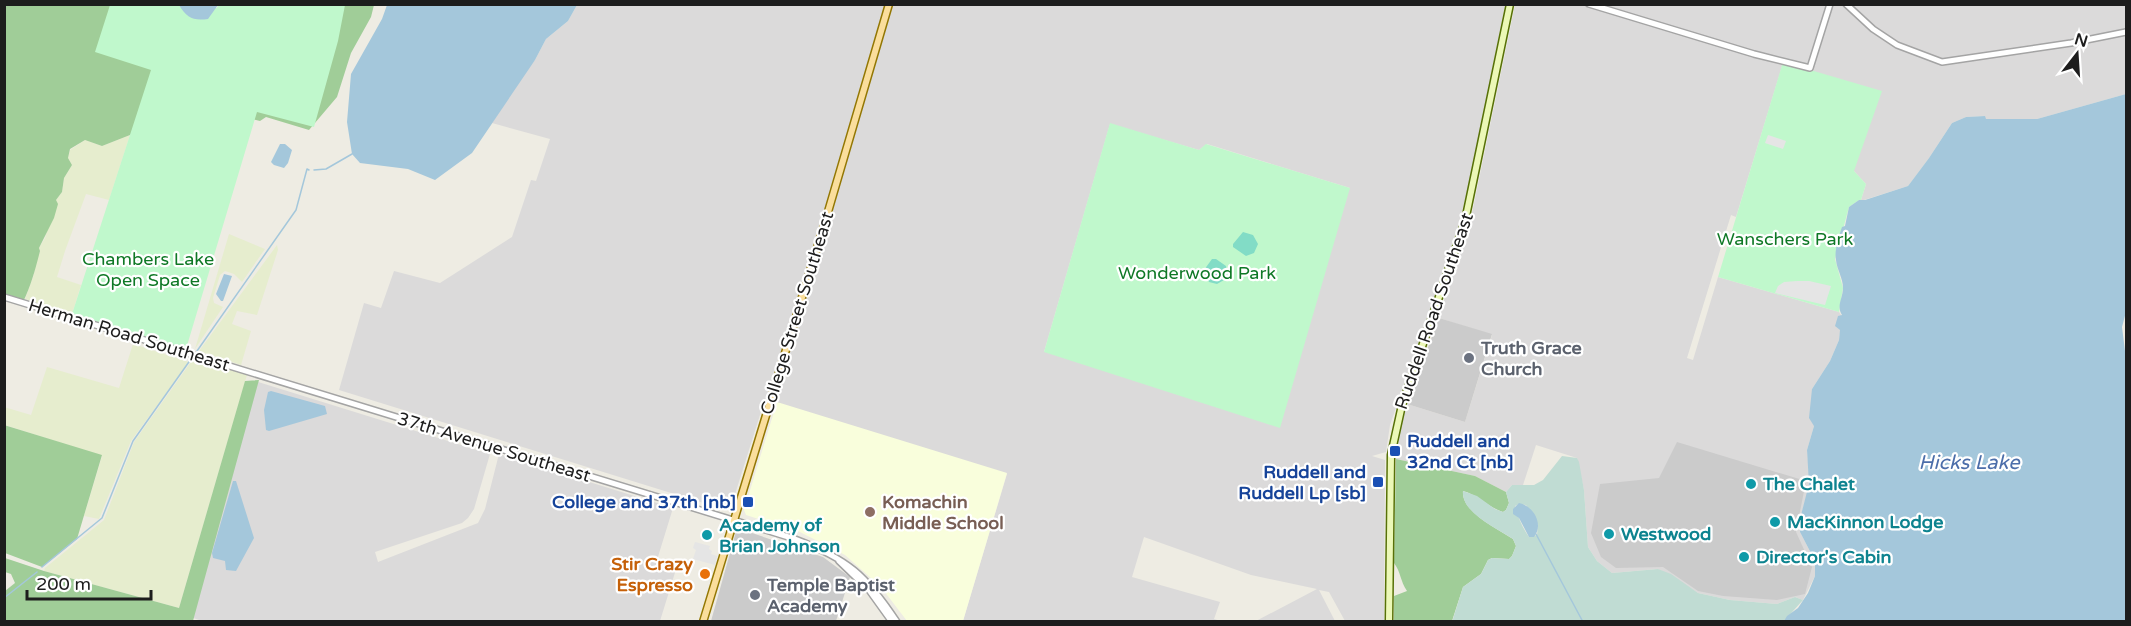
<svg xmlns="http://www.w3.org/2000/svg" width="2131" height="626" font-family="'Varela Round',sans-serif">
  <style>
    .residential { fill: #dbdada; fill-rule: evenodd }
    .education { fill: #f9fedc }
    .religious { fill: #cbcbcb }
    .farmland { fill: #e6edce }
    .forest { fill: #a0cd98 }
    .wetland { fill: #c0dcd3; fill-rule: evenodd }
    .park { fill: #c0f8cc }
    .pitch { fill: #82dcc6 }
    .parking { fill: #e5e5e5 }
    .water { fill: #a4c7db }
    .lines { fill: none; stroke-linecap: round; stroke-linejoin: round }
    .stream { stroke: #a4c7db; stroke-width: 1.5 }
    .tertiary-casing { stroke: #a4a4a4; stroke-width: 8 }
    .secondary-casing { stroke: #577107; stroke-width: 9 }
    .primary-casing { stroke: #937703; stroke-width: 9 }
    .tertiary { stroke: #fff; stroke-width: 5 }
    .secondary { stroke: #ecf8b7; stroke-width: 6 }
    .primary { stroke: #fade9c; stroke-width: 6 }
    .worship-dot { fill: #6b7280; stroke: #fff; stroke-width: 2 }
    .transit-dot { fill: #1a4fb4; stroke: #fff; stroke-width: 2 }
    .culture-dot { fill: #0f9aa8; stroke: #fff; stroke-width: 2 }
    .education-dot { fill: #8d6e63; stroke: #fff; stroke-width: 2 }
    .food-dot { fill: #e8710a; stroke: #fff; stroke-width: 2 }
    .labels { text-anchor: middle; stroke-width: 4.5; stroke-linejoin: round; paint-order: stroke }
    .park-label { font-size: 18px; fill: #0e7825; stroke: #fff }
    .street-label { font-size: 18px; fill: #1d1d1d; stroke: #fff }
    .worship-label { font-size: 18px; font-weight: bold; fill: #5b616d; stroke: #fff; text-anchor: start }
    .transit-label { font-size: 18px; font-weight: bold; fill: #164399; stroke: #fff; text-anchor: end }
    .culture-label { font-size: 18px; font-weight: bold; fill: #0d838f; stroke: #fff; text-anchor: start }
    .education-label { font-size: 18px; font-weight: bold; fill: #785e54; stroke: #fff; text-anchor: start }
    .food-label { font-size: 18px; font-weight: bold; fill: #c56008; stroke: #fff; text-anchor: end }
    .water-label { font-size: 20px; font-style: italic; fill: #4c6eaa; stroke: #fff }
  </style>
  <rect width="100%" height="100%" fill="#eeece3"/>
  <path class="residential" d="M577,5h928l-35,175 -14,55 -66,190 -4,27 -14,4 13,4 -1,161h-39l-16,-29 -10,-2 16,31h-79l61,-32 -66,-14 -107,-38 -12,40 88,25 -6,17 7,2h-258l44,-147 -242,-75 -34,108 -5,3 -387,-120 25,-87 17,5 13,-37 46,12 72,-46 19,-57 5,1 14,-42 -58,-16 32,-50 11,-13 11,-21 22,-18zM1110,124l89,26 8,-6 143,44 -306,164z
    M1515,5h611v89l-89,25h-52l-1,-3 -18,1 -14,6 -23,35 -21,28 -44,14h-3l5,-16 -12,-13 -71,-108 -47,154 -5,-2 -44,143 6,2 25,-83 121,35 3,4 -3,24 -9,21 -18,28 2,37 -7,24 3,34 -10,35v13l15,29v15l-12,24 -8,-3 -18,7 -47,-4 -32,-7 -40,-24 -46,4 -15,-12 -9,-14 -4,-57 -7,-32 -41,-13 -13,40h-11l-6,7 -31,-16 -79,-17 5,-33 6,-22 58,18 27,-87 -53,-17 12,-42 20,-49 -1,-4z
    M255,381l235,73 -16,55 -6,9 -6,5 -87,29 3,10 100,-39 7,-14 14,-55 174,54 -16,52 20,6 -17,55 -455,1 -15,-5z"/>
  <path class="education" d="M777,402l230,71 -44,148h-56l-26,-34 -36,-32 -45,-23 -54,-17 -2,-5z"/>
  <path class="religious" d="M1439,318l53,16 -27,88 -58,-18z
    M1677,442l129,39 -10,51 16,35 -7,27 -28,6 -54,-4 -25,-5 -35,-24 -47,1 -15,-11 -10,-24 9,-49 59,-6z
    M737,528l86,29 27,20 -14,44h-125z"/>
  <path class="farmland" d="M130,135l-21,65 -23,-6 -21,57 -8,26 24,8 -9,29 -47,-15 9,-25 2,-15 4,-7 -1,-4 6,-10 11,-38 6,-8 2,-14 8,-13 -4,-7 2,-8 15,-10 17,6z
    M229,234l36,15 -23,33 -8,-8 -9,-3 -5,4 -7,23 1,5 9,4 -28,42z
    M277,245l1,5 -21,65 -20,-4 -5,13 19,7 -10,34 -42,-14z
    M133,344l56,18 -58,79 -32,78 -15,-3 18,-60 -97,-31 -1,-18 27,8 16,-48 72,21z
    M193,359l54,16 -68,233 -135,-37 1,-3 59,-48 30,-78z"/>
  <path class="forest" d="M4,5h151l18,25 58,-25h143l-3,12 -20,36 -14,44 -28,33 -43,-13 -6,4 -19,-5 -104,14 -7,5 -28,11 -17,-6 -15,9 -2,9 4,7 -8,13 -2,14 -6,8 2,4 -4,14 -15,30 1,3c-4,16 -9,35 -17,51l-18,-5z
    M259,380l-66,241h-188v-30l10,-8 -4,-9 -6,-2v-14l39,13 135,37 66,-227z
    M4,425l98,30 -25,84 -35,28 -37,-14z
    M1396,459l79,17 31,16 3,11 -3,7 -3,2c-15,-5 -25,-17 -40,-21 -2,21 35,38 50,48l3,7 -4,10 -3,3 -17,-1 -4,2 -7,14 -18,13 -11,34h-58v-25l13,-5c-7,-10 -6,-19 -13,-28z"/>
  <path class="wetland" d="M1562,456l15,2 2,4 5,28 4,57 9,14 15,12 46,-4 13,5 27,19 32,7 47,4 18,-7 8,3 -19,21 -332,1 11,-35 18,-13 7,-14 4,-2 17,1 3,-3 4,-10 -3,-7c-16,-11 -52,-26 -50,-48l14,5 18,13 8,3 3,-2 3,-7 -3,-11 6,-7h22l9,-5zM1519,504l7,1 12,20 -1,10 -8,2c-7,-10 -11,-20 -14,-31z"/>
  <path class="park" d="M110,5h69l1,1 37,2 1,-3h127l-7,36 -24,86 -57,-15 -71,237 -114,-35 79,-244 -56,-18z
    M1783,62l99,29 -28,80 12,13 -5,16h-2l-10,7 -14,52 8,29 -4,24 -121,-35z
    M1110,123l89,27 7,-6 144,44 -70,240 -236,-76z"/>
  <path class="pitch" d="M1243,232l10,3 5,9 -4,9 -8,3 -13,-9v-3z
    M1212,259h4l10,7 1,7 -3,7 -7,4 -8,-2 -5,-12z"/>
  <path class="parking" d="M1768,135l18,6 -3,8 -18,-6z
    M1797,281h12l22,5 -6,19 -50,-12 3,-7 6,-4z
    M695,542l15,4 -1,3 3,2 -1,3 6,2 -2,9 -22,-6 3,-9 -3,-2z"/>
  <path class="water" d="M179,5h39l-10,14c-15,2 -21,-1 -29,-14z
    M387,5v-1l190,1 -9,16 -22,18 -11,21 -63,93 -37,27 -27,-11 -48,-6 -8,-9 -5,-32 4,-48 31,-55z
    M2126,94v218l-4,15 4,32v262h-342l3,-5 11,-8 10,-15 7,-17v-15l-15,-29v-13l9,-35 -2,-34 7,-24 -5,-8 3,-29 18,-28 9,-21 1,-10 -5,-4 3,-10 4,-1c-6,-9 1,-17 1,-27 0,-10 -6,-18 -7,-28 -2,-9 3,-24 6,-33l3,-1 4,-19 10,-7h6l43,-14 21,-28 23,-35 14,-6 19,-1 1,3h51z
    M280,144h5l7,6 -4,13 -4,5 -10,-3 -3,-3z
    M224,274l8,2 -9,25h-2l-5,-7z
    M271,391l54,15 2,8 -58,17 -3,-1 -2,-20 4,-18z
    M233,481h3l18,57 -18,33 -10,-1 -1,-9 -12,-3 -1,-5z
    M1519,503c15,3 25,22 15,34h-5l-10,-19 -6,-4v-5z"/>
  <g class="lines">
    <path class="stream" d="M314,170l12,-1 26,-15
      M197,351l99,-141 11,-41 2,1
      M1536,534l47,88
      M42,567l60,-49 31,-77 58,-82
      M4,598l33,-26"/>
    <g class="tertiary-casing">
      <path id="tertiary" d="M1589,4l165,50 56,14 20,-64
        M1846,4l27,25 24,16 45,17 129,-19 55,-11
        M4,297l791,242c53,20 71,36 102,83
        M839,561l30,29 23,32"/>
    </g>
    <g class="secondary-casing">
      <path id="secondary" d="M1389,622l2,-167 11,-50 63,-184 45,-217"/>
    </g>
    <g class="primary-casing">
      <path id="primary" d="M703,622l122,-400 64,-218"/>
    </g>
    <use href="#tertiary" class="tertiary"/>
    <use href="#secondary" class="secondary"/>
    <use href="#primary" class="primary"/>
  </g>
  <g class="worship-dot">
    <circle cx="1469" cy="358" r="6"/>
    <circle cx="755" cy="595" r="6"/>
  </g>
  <g class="transit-dot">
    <rect x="1389" y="445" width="12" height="12" rx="3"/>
    <rect x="1372" y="476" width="12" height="12" rx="3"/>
    <rect x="742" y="496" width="12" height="12" rx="3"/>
  </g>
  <g class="culture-dot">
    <circle cx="1751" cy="484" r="6"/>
    <circle cx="1775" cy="522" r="6"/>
    <circle cx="1609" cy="534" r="6"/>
    <circle cx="707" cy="535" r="6"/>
    <circle cx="1744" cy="557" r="6"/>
  </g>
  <circle class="education-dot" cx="870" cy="512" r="6"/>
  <circle class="food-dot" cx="705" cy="574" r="6"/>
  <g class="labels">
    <g class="park-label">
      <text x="1785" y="245">Wanschers Park</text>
      <text x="148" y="265">Chambers Lake<tspan x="148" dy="21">Open Space</tspan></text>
      <text x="1197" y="279">Wonderwood Park</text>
    </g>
    <g class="street-label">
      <text transform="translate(1434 311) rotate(-71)" y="6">Ruddell Road Southeast</text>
      <text transform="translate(797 313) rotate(-73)" y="6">College Street Southeast</text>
      <text transform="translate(129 335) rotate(17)" y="6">Herman Road Southeast</text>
      <text transform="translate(494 447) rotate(17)" y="6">37th Avenue Southeast</text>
    </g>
    <g class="worship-label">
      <text x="1481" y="354">Truth Grace<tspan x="1481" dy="21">Church</tspan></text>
      <text x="767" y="591">Temple Baptist<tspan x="767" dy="21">Academy</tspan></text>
    </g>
    <g class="transit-label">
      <text x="1407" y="447" text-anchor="start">Ruddell and<tspan x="1407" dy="21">32nd Ct [nb]</tspan></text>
      <text x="1366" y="478">Ruddell and<tspan x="1366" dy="21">Ruddell Lp [sb]</tspan></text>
      <text x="736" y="508">College and 37th [nb]</text>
    </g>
    <g class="culture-label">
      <text x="1763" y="490">The Chalet</text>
      <text x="1787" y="528">MacKinnon Lodge</text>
      <text x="719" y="531">Academy of<tspan x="719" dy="21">Brian Johnson</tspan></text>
      <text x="1621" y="540">Westwood</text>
      <text x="1756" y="563">Director's Cabin</text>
    </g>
    <g class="education-label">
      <text x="882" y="508">Komachin<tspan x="882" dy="21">Middle School</tspan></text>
    </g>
    <g class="food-label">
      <text x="693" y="570">Stir Crazy<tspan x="693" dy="21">Espresso</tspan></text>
    </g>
    <g class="water-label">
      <text x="1969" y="469">Hicks Lake</text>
    </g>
  </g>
  <rect width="2131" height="626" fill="none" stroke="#1d1d1d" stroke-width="12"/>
  <g transform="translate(2077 54) rotate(17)" stroke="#ffffff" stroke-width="4.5" paint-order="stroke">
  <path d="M0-4.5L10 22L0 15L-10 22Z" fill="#1d1d1d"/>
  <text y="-9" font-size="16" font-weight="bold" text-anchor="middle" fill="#1d1d1d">N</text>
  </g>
  <path d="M27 590v9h124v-9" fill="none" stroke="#1d1d1d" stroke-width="3"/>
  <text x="36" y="590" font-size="18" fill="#1d1d1d" stroke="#ffffff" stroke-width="4.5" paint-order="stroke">200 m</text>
</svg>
